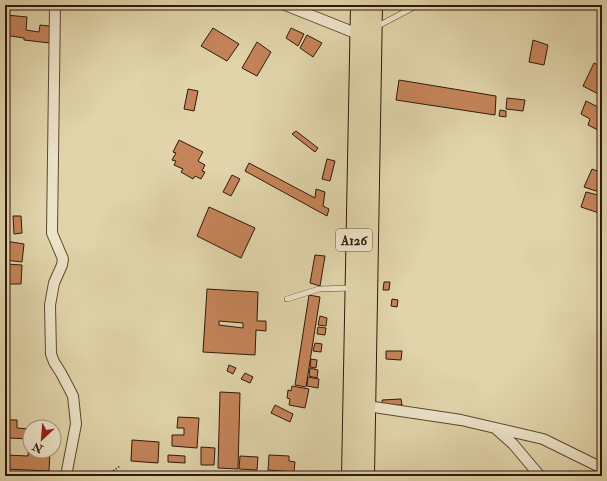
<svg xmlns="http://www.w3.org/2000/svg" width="607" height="481" font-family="'IM FELL Double Pica',serif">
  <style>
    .building { fill: #c58459; stroke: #30180c; fill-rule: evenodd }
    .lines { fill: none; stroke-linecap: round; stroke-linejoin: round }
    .service-casing { stroke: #5c4734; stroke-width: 6 }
    .minor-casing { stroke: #5c4734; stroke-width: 12 }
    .trunk-casing { stroke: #30180c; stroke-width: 18 }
    .path { stroke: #30180c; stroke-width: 2; stroke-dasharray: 1 2; stroke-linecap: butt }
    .service { stroke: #ece3c8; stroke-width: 5 }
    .minor { stroke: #ece3c8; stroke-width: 10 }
    .trunk { stroke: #e1d4aa; stroke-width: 16 }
    .labels { text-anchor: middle; stroke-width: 3.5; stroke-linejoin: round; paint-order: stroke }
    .shield { fill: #ece3c8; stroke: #685544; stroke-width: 1 }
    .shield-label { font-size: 13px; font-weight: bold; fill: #30180c }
  </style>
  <rect width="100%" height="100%" fill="#e1d4aa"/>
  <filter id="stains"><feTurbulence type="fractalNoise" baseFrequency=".005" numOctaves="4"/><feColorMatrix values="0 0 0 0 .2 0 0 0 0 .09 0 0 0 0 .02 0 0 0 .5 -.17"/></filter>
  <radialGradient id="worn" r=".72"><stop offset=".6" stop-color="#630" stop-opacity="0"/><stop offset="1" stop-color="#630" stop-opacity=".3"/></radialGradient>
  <path class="building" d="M6,15l21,2 -1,13 13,2 1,-7 18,2v17l-34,-4v-2l-19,-3z
    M213,28l26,16 -12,17 -26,-15z
    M291,28l13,6 -6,12 -12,-8z
    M307,35l15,8 -9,14 -13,-9z
    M533,40l15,5 -4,20 -15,-3z
    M257,42l14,10 -14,24 -15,-8z
    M594,63l8,4v29l-19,-10z
    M399,80l97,16 -1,19 -99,-15z
    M188,89l10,2 -4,20 -10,-2z
    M507,98l18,2 -2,11 -17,-2z
    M586,101l14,7 2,-2v26l-14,-7 2,-6 -9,-5z
    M500,110l6,1v6l-7,-1z
    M296,131l22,17 -3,4 -23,-18z
    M179,140l24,12 -5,9 7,4 -3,6 3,1 -4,7 -6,-3 -2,3 -12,-7 2,-3 -9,-4 2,-4 -4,-1 4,-7 -3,-1z
    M327,159l8,2 -5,20 -8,-2z
    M249,163l66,35 1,-9 9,3 -2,14 6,3 -2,7 -82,-45z
    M592,169l10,4v20l-18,-6z
    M232,175l8,4 -9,17 -8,-4z
    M586,192l16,4 -3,17 -18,-6z
    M209,207l46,21 -14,30 -44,-22z
    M5,216h4l-1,18h-3z
    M13,216h8l1,17 -8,1z
    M5,241l19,3 -2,18 -17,-2z
    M315,255l10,1 -5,30 -10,-3z
    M5,264l17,1 -1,19h-16z
    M384,282h6l-1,8h-6z
    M207,289l51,3 -1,29h9v10l-10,-1 -1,25 -52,-3zM219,321l24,2v5l-24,-3z
    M309,295l11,2 -14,90 -11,-2z
    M392,299l6,1 -1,7 -6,-1z
    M320,316l7,2 -1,8 -8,-1z
    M318,327l8,1 -1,7 -8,-1z
    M315,343l7,1 -1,8 -8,-1z
    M386,351h16l-1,9 -15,-1z
    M311,359l6,1 -1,8 -6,-1z
    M229,365l7,3 -3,6 -6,-3z
    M310,368l8,2 -1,8 -8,-2z
    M245,373l8,4 -3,6 -9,-4z
    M308,377l11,2 -1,9 -11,-2z
    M292,386l17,3 -4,19 -16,-3 1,-6 -3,-1 1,-8 3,1z
    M220,392l20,1 -2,76 -20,-1z
    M401,399l1,6 -19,1 -1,-6z
    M275,405l18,9 -3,8 -19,-9z
    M178,417l21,1 -2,30 -25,-2v-11h12v-7h-7z
    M5,420h12v8l13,1v22h20l-1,20 -44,-2v-14l23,1 1,-17 -20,-1 -1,11h-3z
    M132,440l27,2 -1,21 -27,-2z
    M201,447l14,1 -1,17h-13z
    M168,455l17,1v7l-17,-1z
    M269,455l20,1v5l6,1 -1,10 -26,-2z
    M240,456l18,1 -1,13 -18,-1z
    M569,471l20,5h-21z"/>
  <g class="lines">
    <g class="service-casing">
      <path id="service" d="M376,27l42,-22
        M287,299l32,-10 33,-1"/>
    </g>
    <g class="minor-casing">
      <path id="minor" d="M55,5l-3,228 11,26 -1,6 -8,18 -4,22 1,49 3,8 7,11 12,23 3,28 -10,52
        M285,5l73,29
        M367,406l94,14 82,19 59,29
        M495,428l18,16 27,32"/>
    </g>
    <g class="trunk-casing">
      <path id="trunk" d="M350,476l9,-471
        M366,476l8,-471"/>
    </g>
    <path class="path" d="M106,476l14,-10"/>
    <use href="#service" class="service"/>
    <use href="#minor" class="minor"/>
    <use href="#trunk" class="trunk"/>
  </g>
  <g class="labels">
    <rect class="shield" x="336" y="229" width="36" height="22" rx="3"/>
    <g class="shield-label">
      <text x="354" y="245">A126</text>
    </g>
  </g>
  <rect width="607" height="481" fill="none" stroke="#e1d4aa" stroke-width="20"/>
  <rect x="6" y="6" width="595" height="469" fill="none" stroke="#30180c" stroke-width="2"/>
  <rect x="10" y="10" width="587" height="461" fill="none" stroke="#30180c"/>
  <g transform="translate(42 439) rotate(206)"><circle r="19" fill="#ece3c8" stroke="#a1927d"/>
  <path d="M0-3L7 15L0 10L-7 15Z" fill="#8f2418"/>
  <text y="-6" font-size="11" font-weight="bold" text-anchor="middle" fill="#30180c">N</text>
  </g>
  <rect width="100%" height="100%" filter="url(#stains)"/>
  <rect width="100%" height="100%" fill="url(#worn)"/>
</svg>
